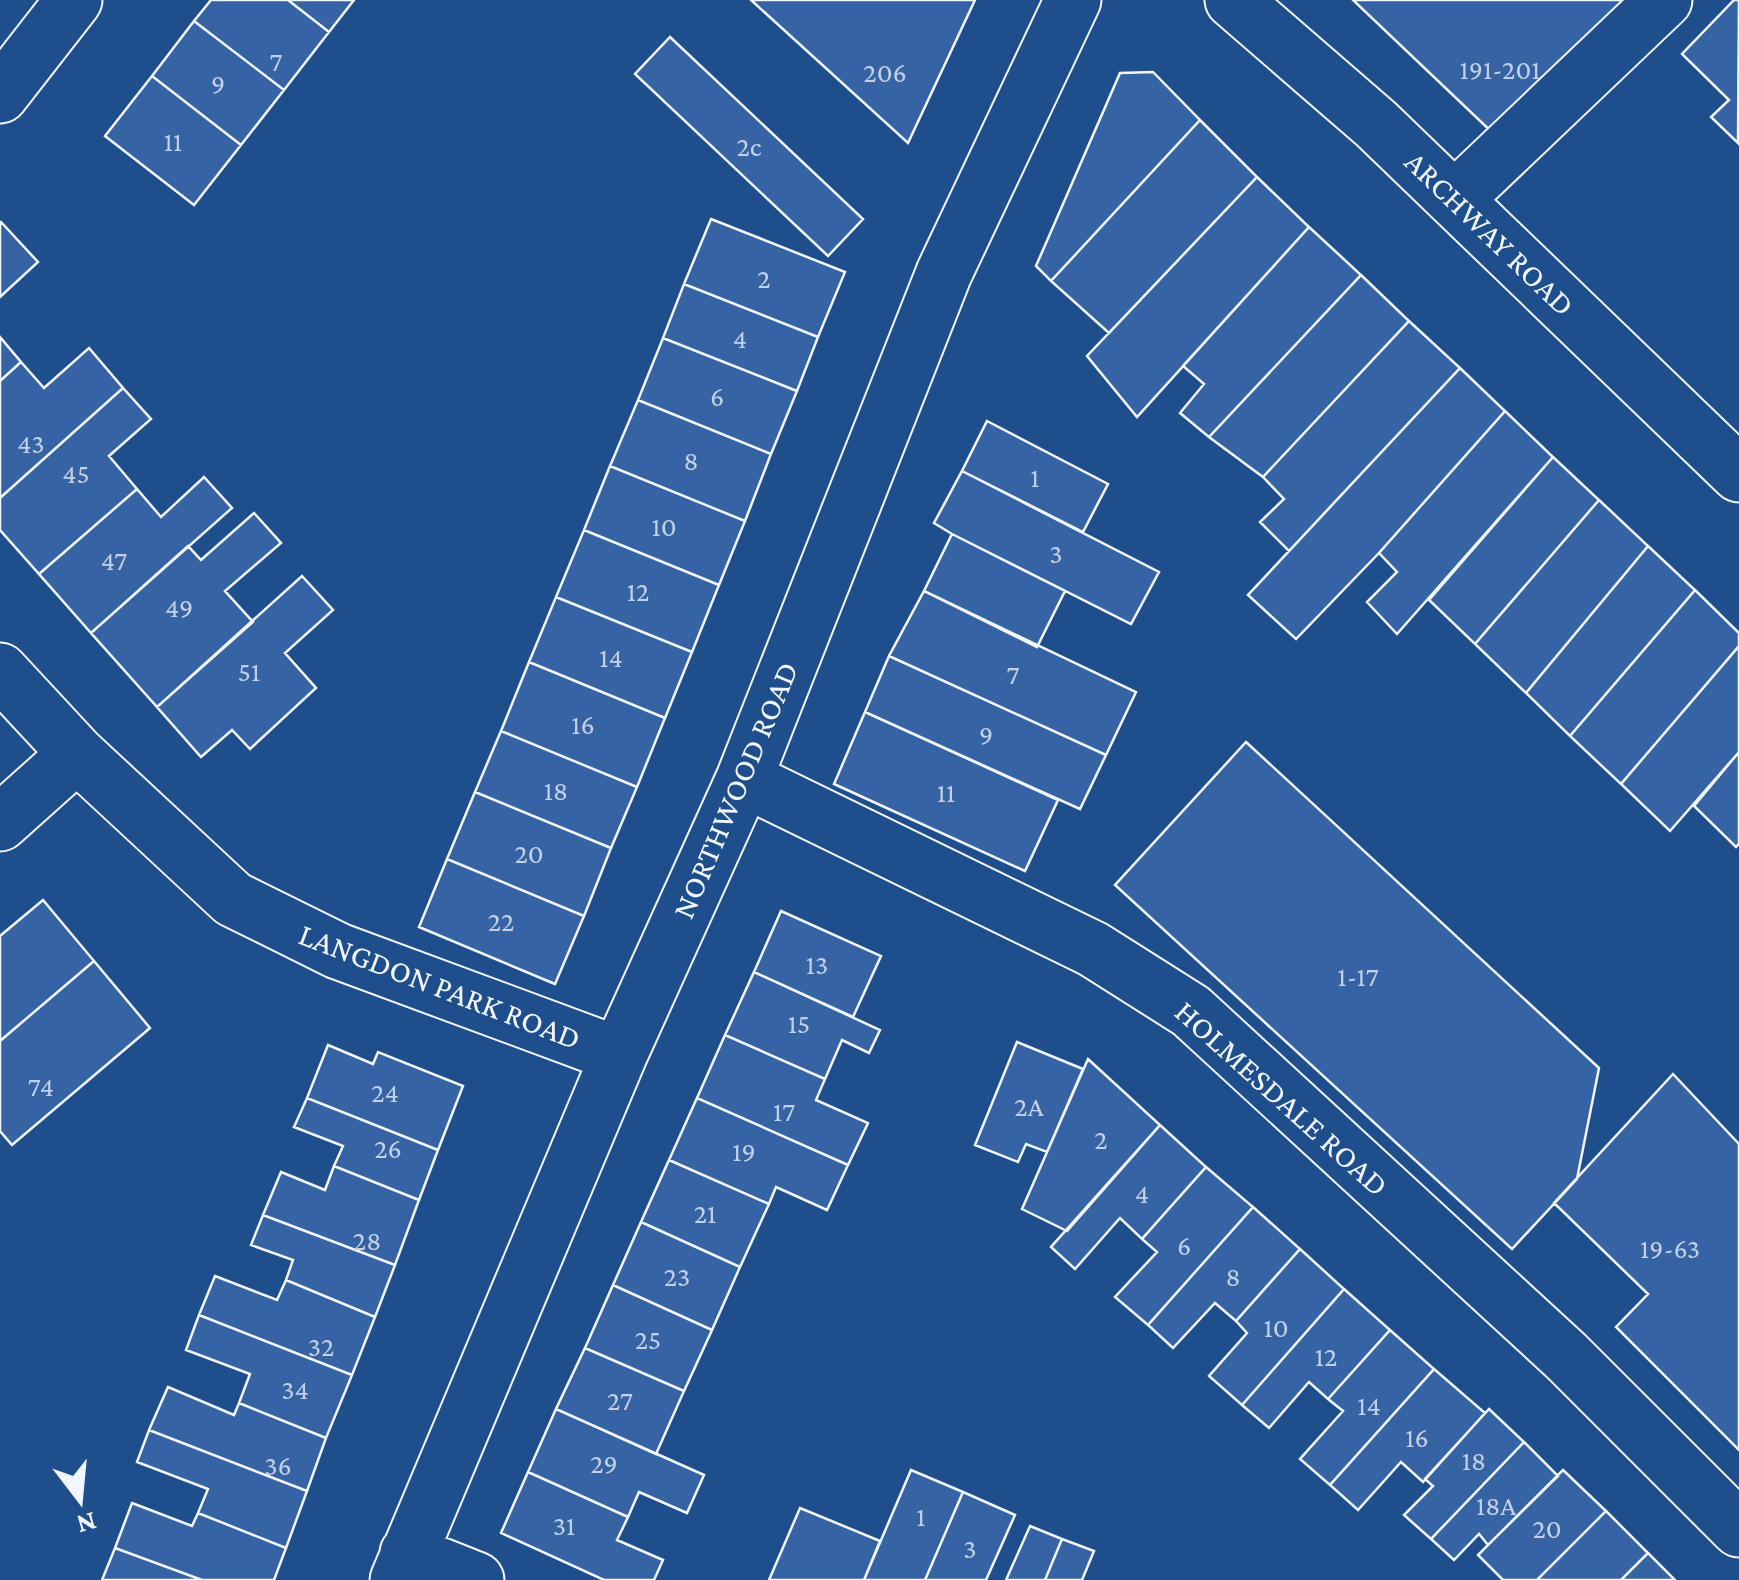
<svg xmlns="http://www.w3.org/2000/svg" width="1739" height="1580" font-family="'Crimson Pro',serif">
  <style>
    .building { fill: #3563a3; stroke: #f2f6ff; stroke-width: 2.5 }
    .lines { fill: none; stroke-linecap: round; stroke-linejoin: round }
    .minor-casing { stroke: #f2f6ff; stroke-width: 59 }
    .highway-casing { stroke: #f2f6ff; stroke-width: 59 }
    .minor { stroke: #1f4e8c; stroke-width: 55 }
    .highway { stroke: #1f4e8c; stroke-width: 55 }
    .labels { text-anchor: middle; stroke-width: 8; stroke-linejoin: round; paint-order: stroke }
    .number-label { font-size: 28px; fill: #c3d1e8 }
    .street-label { font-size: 32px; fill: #f2f6ff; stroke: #1f4e8c }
  </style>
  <rect width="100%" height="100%" fill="#1f4e8c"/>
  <path class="building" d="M211,0h77l41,32 -45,58 -90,-69z
    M288,0h66l-25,32z
    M751,0h224l-67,143z
    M1353,0h297l-152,138z
    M1734,0h5l-1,143 -27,-26 18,-17 -47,-46z
    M194,21l90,69 -43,55 -89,-69z
    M670,37l193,182 -35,37 -193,-182z
    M1153,72l47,48 -149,161 -15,-15 84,-193z
    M152,76l89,69 -47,60 -89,-69z
    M1200,120l57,57 -148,156 -58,-52z
    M1257,177l52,50 -172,190 -50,-61z
    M711,219l134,53 -27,65 -134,-53z
    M1,222l37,40 -38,35v-74z
    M1309,227l52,48 -152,162 -29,-24 24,-29 -21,-18z
    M1361,275l48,46 -146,156 -54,-40z
    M684,284l134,53 -21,54 -134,-53z
    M1409,321l51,47 -171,183 -29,-29 24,-23 -21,-22z
    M0,337l21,25 -21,19z
    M663,338l134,53 -26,63 -133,-54z
    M89,348l34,40 -123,110v-117l21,-19 23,26z
    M1460,368l45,43 -126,142 -83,86 -48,-44z
    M123,388l28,31 -42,37 28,33 -98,85 -39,-44v-32z
    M638,400l133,54 -26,67 -135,-55z
    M1505,411l48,46 -156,177 -30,-32 30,-30 -18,-19z
    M987,421l121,63 -25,48 -121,-61z
    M1553,457l46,43 -124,144 -46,-44z
    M610,466l135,55 -26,64 -135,-55z
    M962,471l197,101 -28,52 -179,-90 -18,-11z
    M204,477l28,31 -141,125 -52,-59 98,-85 24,28z
    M1599,500l49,46 -122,147 -51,-49z
    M254,513l27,30 -56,48 28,31 -96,85 -66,-74 97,-87 13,14z
    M584,530l135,55 -27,67 -136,-55z
    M952,534l113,57 -28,56 -113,-56z
    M1648,546l47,44 -125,146 -44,-43z
    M302,576l31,34 -48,43 31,35 -66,61 -18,-19 -31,27 -44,-50z
    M1695,590l44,43v13l-118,138 -51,-48z
    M924,591l212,101 -30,63 -217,-99z
    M556,597l136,55 -27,66 -136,-56z
    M1739,646v106l-69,79 -49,-47z
    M889,656l217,99 -26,54 -215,-97z
    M529,662l136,56 -28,69 -136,-56z
    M865,712l193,88 -33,71 -191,-87z
    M501,731l136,56 -26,61 -136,-56z
    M1246,742l353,326 -22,111 -65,70 -397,-364z
    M1739,752v92l-3,3 -42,-41z
    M475,792l136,56 -27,68 -137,-57z
    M447,859l137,57 -29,68 -136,-57z
    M43,900l51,61 -94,80v-105z
    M781,911l100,45 -28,61 -99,-45z
    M94,961l56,67 -138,117 -12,-14v-90z
    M754,972l126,58 -11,23 -27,-13 -17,39 -100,-44z
    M725,1035l100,44 -9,21 52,23 -20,42 -151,-67z
    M1017,1042l66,27 -36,83 -21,-8 -8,18 -43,-17z
    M328,1045l45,19 5,-12 85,34 -25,64 -131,-52z
    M1088,1059l72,66 -93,106 -45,-22z
    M1673,1074l66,70v306l-123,-123 32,-33 -94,-91z
    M307,1098l131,52 -19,50 -85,-34 9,-20 -49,-19z
    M697,1098l151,67 -21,45 -51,-23 -7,17 -100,-44z
    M1160,1125l46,42 -64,72 -22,-21 -45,51 -24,-22z
    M669,1160l100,44 -29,63 -99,-45z
    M334,1166l85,34 -24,65 -132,-50 18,-43 44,18z
    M1206,1167l47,40 -105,118 -33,-28 42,-45 -15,-13z
    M1253,1207l47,42 -64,72 -21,-18 -42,45 -25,-23z
    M263,1215l132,50 -20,52 -89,-37 7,-20 -42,-15z
    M641,1222l99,45 -28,63 -99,-45z
    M1300,1249l44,40 -102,116 -33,-29 38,-43 -11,-12z
    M215,1276l62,24 9,-20 89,37 -23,58 -153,-60z
    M613,1285l99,45 -28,61 -99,-43z
    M1344,1289l46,41 -62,69 -19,-17 -40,46 -27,-23z
    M199,1315l153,60 -26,63 -87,-35 11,-29 -64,-24z
    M1390,1330l44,39 -104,116 -30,-26 43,-48 -15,-12z
    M585,1348l99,43 -28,63 -100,-45z
    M1434,1369l51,44 -62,69 -22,-20 -43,48 -28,-25z
    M168,1387l66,28 5,-12 87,35 -19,53 -158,-61z
    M556,1409l148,66 -17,38 -48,-21 -11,25 -100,-45z
    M1489,1409l35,33 -93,97 -27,-24 29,-29 -8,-7z
    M149,1430l158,61 -21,57 -88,-35 10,-24 -71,-27z
    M1524,1442l34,34 -70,69 -9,-11 -25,26 -23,-21z
    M911,1470l52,22 -38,88h-61z
    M1563,1470l43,41 -69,69h-34l-25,-25z
    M528,1472l100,45 -11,23 46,20 -9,20h-50l-103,-47z
    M963,1492l52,23 -29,65h-61z
    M132,1503l60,23 6,-13 88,35 -12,32h-72l-87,-32z
    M800,1508l80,33 -16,39h-95z
    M1606,1511l42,42 -27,27h-84z
    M1030,1526l32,13 -17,41h-39z
    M1062,1539l32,12 -12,29h-37z
    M115,1548l87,32h-100z
    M1648,1553l27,27h-54z"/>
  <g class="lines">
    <g class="minor-casing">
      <path id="minor" d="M0,95l74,-95
        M1455,199l209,-199
        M0,671l77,83 156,145 105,52 281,104
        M744,779l349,170 98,62 375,345 173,173
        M0,823l77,-69
        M408,1553l68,27
        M398,1580l221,-525 125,-276 200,-506 129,-273"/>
    </g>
    <g class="highway-casing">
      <path id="highway" d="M1233,0l143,124 363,350"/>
    </g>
    <use href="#minor" class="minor"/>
    <use href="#highway" class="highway"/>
  </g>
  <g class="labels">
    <g class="number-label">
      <text x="276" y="71">7</text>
      <text x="1500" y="79">191-201</text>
      <text x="885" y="82">206</text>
      <text x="218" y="93">9</text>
      <text x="173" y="151">11</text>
      <text x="749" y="156">2c</text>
      <text x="764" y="288">2</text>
      <text x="740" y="348">4</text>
      <text x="717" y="406">6</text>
      <text x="31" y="453">43</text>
      <text x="691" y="470">8</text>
      <text x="76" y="483">45</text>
      <text x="1035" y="487">1</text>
      <text x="664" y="536">10</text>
      <text x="1056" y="563">3</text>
      <text x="114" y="570">47</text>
      <text x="638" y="601">12</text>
      <text x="179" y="617">49</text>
      <text x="611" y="667">14</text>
      <text x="249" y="681">51</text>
      <text x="1013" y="684">7</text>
      <text x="583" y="734">16</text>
      <text x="986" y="744">9</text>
      <text x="556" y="800">18</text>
      <text x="946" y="802">11</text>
      <text x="529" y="863">20</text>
      <text x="501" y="931">22</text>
      <text x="817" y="974">13</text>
      <text x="1358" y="986">1-17</text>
      <text x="799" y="1033">15</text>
      <text x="41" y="1096">74</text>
      <text x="385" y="1102">24</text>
      <text x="1029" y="1116">2A</text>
      <text x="784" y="1121">17</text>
      <text x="1101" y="1149">2</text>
      <text x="388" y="1158">26</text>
      <text x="744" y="1161">19</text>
      <text x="1142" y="1203">4</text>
      <text x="705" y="1223">21</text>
      <text x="367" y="1250">28</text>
      <text x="1184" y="1255">6</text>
      <text x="1670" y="1258">19-63</text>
      <text x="677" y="1286">23</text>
      <text x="1233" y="1286">8</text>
      <text x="1276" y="1337">10</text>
      <text x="648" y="1349">25</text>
      <text x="321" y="1356">32</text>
      <text x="1326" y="1366">12</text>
      <text x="295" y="1399">34</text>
      <text x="620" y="1410">27</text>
      <text x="1369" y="1415">14</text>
      <text x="1417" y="1447">16</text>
      <text x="1474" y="1470">18</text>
      <text x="604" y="1473">29</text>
      <text x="278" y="1475">36</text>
      <text x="1496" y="1515">18A</text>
      <text x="921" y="1526">1</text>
      <text x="564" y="1535">31</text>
      <text x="1547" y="1538">20</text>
      <text x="970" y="1558">3</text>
    </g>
    <g class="street-label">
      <text transform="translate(1490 233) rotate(44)" y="11">ARCHWAY ROAD</text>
      <text transform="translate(735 790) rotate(-67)" y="11">NORTHWOOD ROAD</text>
      <text transform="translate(440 986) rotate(21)" y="11">LANGDON PARK ROAD</text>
      <text transform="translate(1282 1098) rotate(42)" y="11">HOLMESDALE ROAD</text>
    </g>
  </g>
  <g transform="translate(80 1500) rotate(164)" stroke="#1f4e8c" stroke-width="8" paint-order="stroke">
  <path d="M0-8L18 38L0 25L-18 38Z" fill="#f2f6ff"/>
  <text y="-15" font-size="28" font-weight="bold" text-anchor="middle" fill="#f2f6ff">N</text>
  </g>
</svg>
